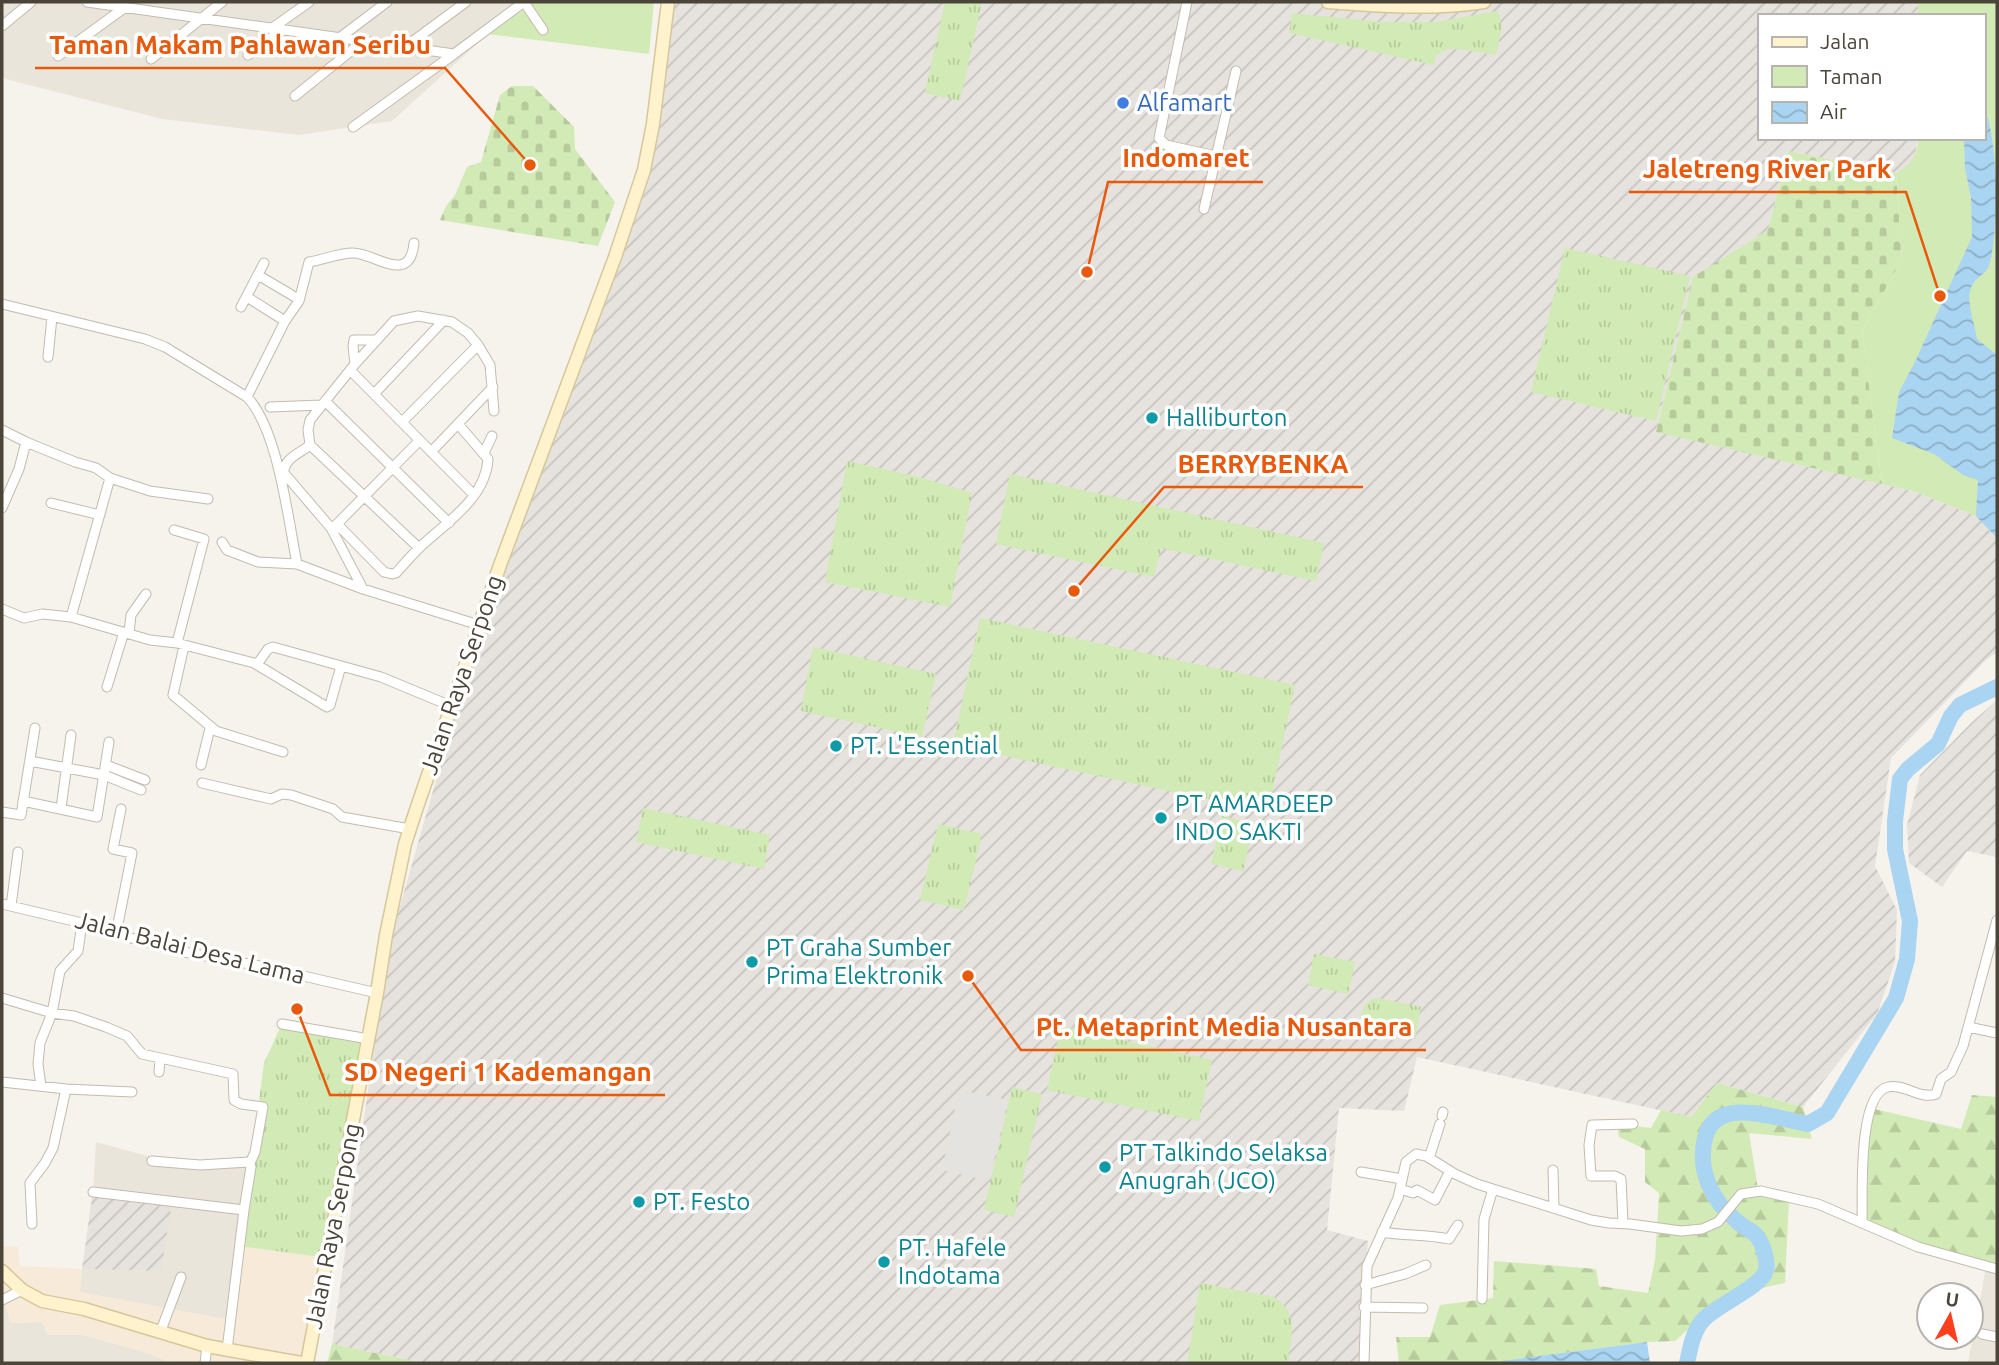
<svg xmlns="http://www.w3.org/2000/svg" width="1999" height="1365" font-family="Ubuntu,sans-serif">
  <style>
    .residential { fill: #eae5da }
    .commercial { fill: #f7ead8 }
    .industrial { fill: url(#industrial-furrows) }
    .grass { fill: url(#grass-tufts) }
    .forest { fill: url(#forest-firs) }
    .cemetery { fill: url(#cemetery-stones) }
    .park { fill: #d2eab5 }
    .parking { fill: #e5e3e0 }
    .water { fill: url(#water-waves) }
    .lines { fill: none; stroke-linecap: round; stroke-linejoin: round }
    .river { stroke: #a9d4f2; stroke-width: 16 }
    .street-casing { stroke: #c2bbae; stroke-width: 11 }
    .secondary-casing { stroke: #d6c79b; stroke-width: 15 }
    .street { stroke: #fff; stroke-width: 9 }
    .secondary { stroke: #fff3cd; stroke-width: 12 }
    .shop-dot { fill: #3f7fe0; stroke: #fff; stroke-width: 2.5 }
    .culture-dot { fill: #0f9aa8; stroke: #fff; stroke-width: 2.5 }
    .labels { text-anchor: middle; stroke-width: 7; stroke-linejoin: round; paint-order: stroke }
    .shop-label { font-size: 24px; fill: #366cbe; stroke: #fff; text-anchor: start }
    .culture-label { font-size: 24px; fill: #0d838f; stroke: #fff; text-anchor: start }
    .street-label { font-size: 24px; fill: #4b4439; stroke: #fff }
    .leader { fill: none; stroke: #e8590c; stroke-width: 2.5 }
    .callout-dot { fill: #e8590c; stroke: #fff; stroke-width: 2.5 }
    .callout-label { font-size: 26px; text-anchor: middle; font-weight: bold; fill: #e8590c; stroke: #fff; stroke-width: 7; stroke-linejoin: round; paint-order: stroke }
  </style>
  <defs>
    <pattern id="industrial-furrows" width="10" height="10" patternUnits="userSpaceOnUse" patternTransform="scale(1.75)"><rect width="10" height="10" fill="#e6e2dd"/><path d="M-1 1l2-2M0 10L10 0M9 11l2-2" fill="none" stroke="#c7c3be"/></pattern>
    <pattern id="grass-tufts" width="24" height="20" patternUnits="userSpaceOnUse" patternTransform="scale(1.75)"><rect width="24" height="20" fill="#d2eab5"/><path d="M3 7l-1-3M5 7V3M7 7l1-3M15 17l-1-3M17 17v-4M19 17l1-3" fill="none" stroke="#b6ca9c"/></pattern>
    <pattern id="forest-firs" width="22" height="20" patternUnits="userSpaceOnUse" patternTransform="scale(1.75)"><rect width="22" height="20" fill="#d2eab5"/><path d="M5 1l3.5 6h-7zM16 11l3.5 6h-7z" fill="#b6ca9c"/></pattern>
    <pattern id="cemetery-stones" width="16" height="16" patternUnits="userSpaceOnUse" patternTransform="scale(1.75)"><rect width="16" height="16" fill="#d2eab5"/><path d="M2 7V4a2 2 0 0 1 4 0v3zM10 15v-3a2 2 0 0 1 4 0v3z" fill="#b6ca9c"/></pattern>
    <pattern id="water-waves" width="16" height="10" patternUnits="userSpaceOnUse" patternTransform="scale(1.75)"><rect width="16" height="10" fill="#a9d4f2"/><path d="M0 5q4-4 8 0t8 0" fill="none" stroke="#8caec5"/></pattern>
  </defs>
  <rect width="100%" height="100%" fill="#f6f3ec"/>
  <path class="residential" d="M2,2h534l-48,32 -96,87 -93,14 -137,-16 -160,-41z
    M96,1142l81,22 74,-3 -21,159 -151,-28 3,-23 79,2 -68,-81z
    M1986,1268l11,3v92h-29z
    M2,1300h2l7,23 31,-1 6,13h35l65,18 23,10h-169z"/>
  <path class="commercial" d="M2,1246l16,1 2,19 62,3 -2,23 150,28 10,-74 87,12 -18,105h-138l-23,-10 -65,-18h-35l-6,-13 -31,1 -7,-23h-2z"/>
  <path class="industrial" d="M674,2h1244v14h-159v122h159l-3,18 -7,10 -12,7 -108,-22 -20,79 -75,48 -37,153 257,60 63,25 21,22v114l-11,8 -95,98 -16,108 22,44 -2,52 -18,52 -74,93 -86,-24 -26,34 -274,-60 -13,54 -65,-3 -12,122 41,11 -6,87v35h-938l-92,-19 56,-396 71,-248 185,-526z
    M1997,700v157l-30,-6 -25,36 -33,-24 -2,-38 13,-50 53,-54z
    M93,1190l79,12 -11,69 -79,-2z"/>
  <path class="grass" d="M945,2h37l-22,99 -35,-8z
    M1498,11l4,16 -6,28 -38,-6h-11l-11,7 -2,9 -145,-32 3,-20 88,9h56z
    M1565,248l125,28 -34,145 -125,-29z
    M847,461l72,16 53,16 -22,114 -125,-25z
    M1010,474l314,69 -8,38 -155,-33 -7,29 -158,-33z
    M980,618l315,67 -27,127 -315,-67z
    M813,647l123,27 -14,63 -121,-26z
    M643,808l127,27 -6,34 -128,-27z
    M1222,816l24,6 -4,17 8,2 -7,30 -32,-7z
    M938,824l44,10 -18,76 -44,-10z
    M1314,954l41,8 -7,32 -40,-9z
    M1377,998l44,9 -6,32 -57,-12c4,-13 4,-27 19,-29z
    M284,1019l81,16 -38,223 -87,-12 24,-183z
    M1061,1026l151,34 -13,61 -152,-31z
    M1012,1087l30,7 -28,123 -30,-7z
    M1200,1283l74,14c26,16 17,40 14,66h-101z"/>
  <path class="forest" d="M1717,1083l86,24 9,32 -63,-6 9,56 31,10 -4,84 -58,12 -52,46 -28,1 -144,19 -1,2h-103l-3,-26h34l10,-32 53,-7 1,-37 102,8 3,17 49,7 7,-33 4,-67 -14,-11v-33l-26,-12 -2,-13 34,4 10,-18 30,7z
    M1972,1095l25,2v174l-42,-12 -92,-37 7,-114 91,21z
    M332,1344l92,19h-97z"/>
  <path class="cemetery" d="M512,86h21l41,41 1,22 40,53 -17,44 -158,-26 6,-14 9,-11 12,-28 14,-5 19,-67z
    M1788,151l108,22 6,86 -40,73 20,152 -226,-52 37,-155 75,-47z"/>
  <path class="park" d="M536,2h118l-5,52 -161,-20z
    M1918,2h79v536l-21,-22 -63,-25 -31,-7 -20,-152 40,-73 -6,-86c15,-9 22,-17 22,-35h65v-122h-65z"/>
  <path class="parking" d="M959,1090l49,10 -19,81 -47,-11z"/>
  <path class="water" d="M1983,106c16,29 16,128 6,160 -4,9 -16,12 -19,25 -3,14 5,34 7,48l20,16v183l-21,-22 2,-36 -15,-5 -29,-21 -42,-16 7,-46 15,-28 58,-127 -1,-39 -6,-30 -1,-30h19z
    M1647,1342l3,21h-148v-2z"/>
  <g class="lines">
    <path class="river" d="M1687,1363c3,-14 6,-33 17,-44 13,-14 59,-33 62,-49 2,-9 -4,-30 -11,-36 -5,-4 -12,-7 -17,-12 -26,-20 -41,-52 -33,-84 11,-44 72,-19 103,-14l19,-11 69,-115 11,-39 3,-38 -15,-72v-28l5,-42 8,-10 30,-25 13,-28 9,-11 37,-18"/>
    <g class="street-casing">
      <path id="street" d="M87,2l367,52 70,-52 19,28
        M1187,2l-28,136 7,7 50,11
        M2,26l29,-24
        M271,29l38,-27
        M338,39l49,-37
        M405,47l61,-45
        M248,55l33,-24
        M58,56l66,-48
        M151,59l71,-57
        M295,96l67,-54
        M353,127l101,-73
        M1204,209l32,-138
        M258,275l37,22
        M247,297l38,24
        M2,304l143,35 20,8 82,50c31,32 41,122 50,167l66,25 116,36
        M241,307l23,-44
        M48,357l4,-40
        M355,364l-2,-18 1,-6h21
        M350,370l124,125
        M374,394l70,-74
        M247,397l38,-76 14,-20 10,-39c14,-2 29,-9 44,-9 22,0 57,33 61,-10
        M325,401l124,122
        M270,407l52,-2
        M402,422l76,-77
        M2,430l24,12 -7,27 -17,39
        M26,442l49,20 21,6 14,10 40,13 58,8
        M310,445l109,103
        M431,452l62,-65
        M484,453l8,-17
        M51,503l49,12
        M338,525l46,47 8,2 4,-1c8,-9 15,-17 23,-25 25,-24 67,-49 69,-89l-30,-35
        M335,526l84,-85
        M174,530l30,9 -27,104
        M222,542l5,8 31,12 39,2
        M363,589l-32,-61 -47,-55c-1,-14 16,-20 26,-28l-2,-15 2,-10 45,-56 39,-43 24,-5 34,6 16,11 10,12 12,20 4,46
        M2,609l22,9 18,-4 29,3 79,23 27,3 77,20h4l10,-14 5,-2 108,30 70,29
        M71,617l39,-139
        M129,633l2,-18 15,-21
        M184,646l-11,49 43,36 67,21
        M254,663l73,44 3,-2 11,-39
        M107,687l17,-55
        M30,761l74,14 37,15
        M106,765l39,15
        M201,765l9,-37
        M202,783l69,16 11,-5 9,1 42,14 9,8 68,12
        M23,801l74,16 12,-75
        M61,808l10,-73
        M2,812l19,3 14,-87
        M2,904l80,19 34,11 68,18 76,14 117,27
        M11,906l7,-54
        M116,934l16,-81 -19,-4 8,-40
        M2,998l50,15 22,3 32,11 21,9 15,18 91,20 1,26 7,4 22,3 -8,45 -5,11
        M282,1024l87,15
        M1968,1027l29,6
        M159,1072l1,-14
        M2,1082l64,7 66,3
        M41,1086l-3,-22 2,-21 12,-30 8,-42 18,-20 4,-28
        M1442,1116l1,-4
        M1429,1158l11,-34
        M152,1161l48,4 49,-3 2,5 -7,43
        M1553,1170l1,38
        M1361,1172l41,7
        M1400,1189l13,4 4,-3 18,10 15,-29
        M93,1192l151,18 -17,140
        M1862,1222c1,-26 -5,-128 26,-135 16,-4 32,13 48,7l5,-15 10,-7 12,-26 34,-126
        M1623,1223l-2,-44 -6,-3h-24l-2,-31 3,-20 41,-1
        M32,1224l-2,-41 15,-20 8,-15 13,-59
        M1382,1232c22,4 44,2 67,7l9,-14
        M1365,1285l40,-11 21,-9
        M1482,1299l2,-80 9,-30
        M2,1300l20,-10
        M1364,1307l59,1
        M160,1333l21,-56
        M1982,1334l15,3
        M205,1363l2,-17
        M1364,1363l3,-97 31,-68 8,-36 10,-8 10,2 29,18 22,10 114,36 18,3 21,1 51,7 21,-2 16,-7 23,-28 20,-3 57,13 100,43 79,22"/>
    </g>
    <g class="secondary-casing">
      <path id="secondary" d="M1328,2c52,4 104,8 156,0
        M2,1271l20,19 20,11 42,8 123,37 94,17
        M307,1363l70,-370 9,-58 19,-91 10,-31 85,-248 115,-308 29,-87 9,-46 15,-122"/>
    </g>
    <use href="#street" class="street"/>
    <use href="#secondary" class="secondary"/>
  </g>
  <circle class="shop-dot" cx="1123" cy="103" r="7"/>
  <g class="culture-dot">
    <circle cx="1152" cy="418" r="7"/>
    <circle cx="836" cy="746" r="7"/>
    <circle cx="1161" cy="818" r="7"/>
    <circle cx="752" cy="962" r="7"/>
    <circle cx="1105" cy="1167" r="7"/>
    <circle cx="639" cy="1202" r="7"/>
    <circle cx="884" cy="1262" r="7"/>
  </g>
  <g class="labels">
    <g class="shop-label">
      <text x="1137" y="111">Alfamart</text>
    </g>
    <g class="culture-label">
      <text x="1166" y="426">Halliburton</text>
      <text x="850" y="754">PT. L'Essential</text>
      <text x="1175" y="812">PT AMARDEEP<tspan x="1175" dy="28">INDO SAKTI</tspan></text>
      <text x="766" y="956">PT Graha Sumber<tspan x="766" dy="28">Prima Elektronik</tspan></text>
      <text x="1119" y="1161">PT Talkindo Selaksa<tspan x="1119" dy="28">Anugrah (JCO)</tspan></text>
      <text x="653" y="1210">PT. Festo</text>
      <text x="898" y="1256">PT. Hafele<tspan x="898" dy="28">Indotama</tspan></text>
    </g>
    <g class="street-label">
      <text transform="translate(462 675) rotate(-71)" y="8">Jalan Raya Serpong</text>
      <text transform="translate(190 948) rotate(14)" y="8">Jalan Balai Desa Lama</text>
      <text transform="translate(333 1226) rotate(-79)" y="8">Jalan Raya Serpong</text>
    </g>
  </g>
  <path class="leader" d="M530 165L445 68H35M1087 272L1108 182H1263M1940 296L1906 192H1629M1074 591L1164 487H1363M968 976L1021 1050H1426M297 1009L330 1095H665"/>
  <g class="callout-dot">
    <circle cx="530" cy="165" r="7"/>
    <circle cx="1087" cy="272" r="7"/>
    <circle cx="1940" cy="296" r="7"/>
    <circle cx="1074" cy="591" r="7"/>
    <circle cx="968" cy="976" r="7"/>
    <circle cx="297" cy="1009" r="7"/>
  </g>
  <g class="callout-label">
    <text x="240" y="54">Taman Makam Pahlawan Seribu</text>
    <text x="1186" y="167">Indomaret</text>
    <text x="1767" y="178">Jaletreng River Park</text>
    <text x="1263" y="473">BERRYBENKA</text>
    <text x="1224" y="1036">Pt. Metaprint Media Nusantara</text>
    <text x="498" y="1081">SD Negeri 1 Kademangan</text>
  </g>
  <rect width="1999" height="1365" fill="none" stroke="#4b4439" stroke-width="7"/>
  <rect x="1758" y="14" width="228" height="126" fill="#ffffff" stroke="#b7b4b0" stroke-width="2"/>
  <rect x="1772" y="37" width="35" height="10" fill="#fff3cd" stroke="#b7b4b0" stroke-width="2"/>
  <text x="1820" y="49" font-size="21" fill="#4b4439">Jalan</text>
  <rect x="1772" y="66" width="35" height="21" fill="#d2eab5" stroke="#b7b4b0" stroke-width="2"/>
  <text x="1820" y="84" font-size="21" fill="#4b4439">Taman</text>
  <rect x="1772" y="102" width="35" height="21" fill="url(#water-waves)" stroke="#b7b4b0" stroke-width="2"/>
  <text x="1820" y="119" font-size="21" fill="#4b4439">Air</text>
  <g transform="translate(1950 1316) rotate(8)"><circle r="33" fill="#ffffff" stroke="#b7b4b0" stroke-width="2"/>
  <path d="M0-5L12 26L0 18L-12 26Z" fill="#fc3f1d"/>
  <text y="-10" font-size="19" font-weight="bold" text-anchor="middle" fill="#4b4439">U</text>
  </g>
</svg>
